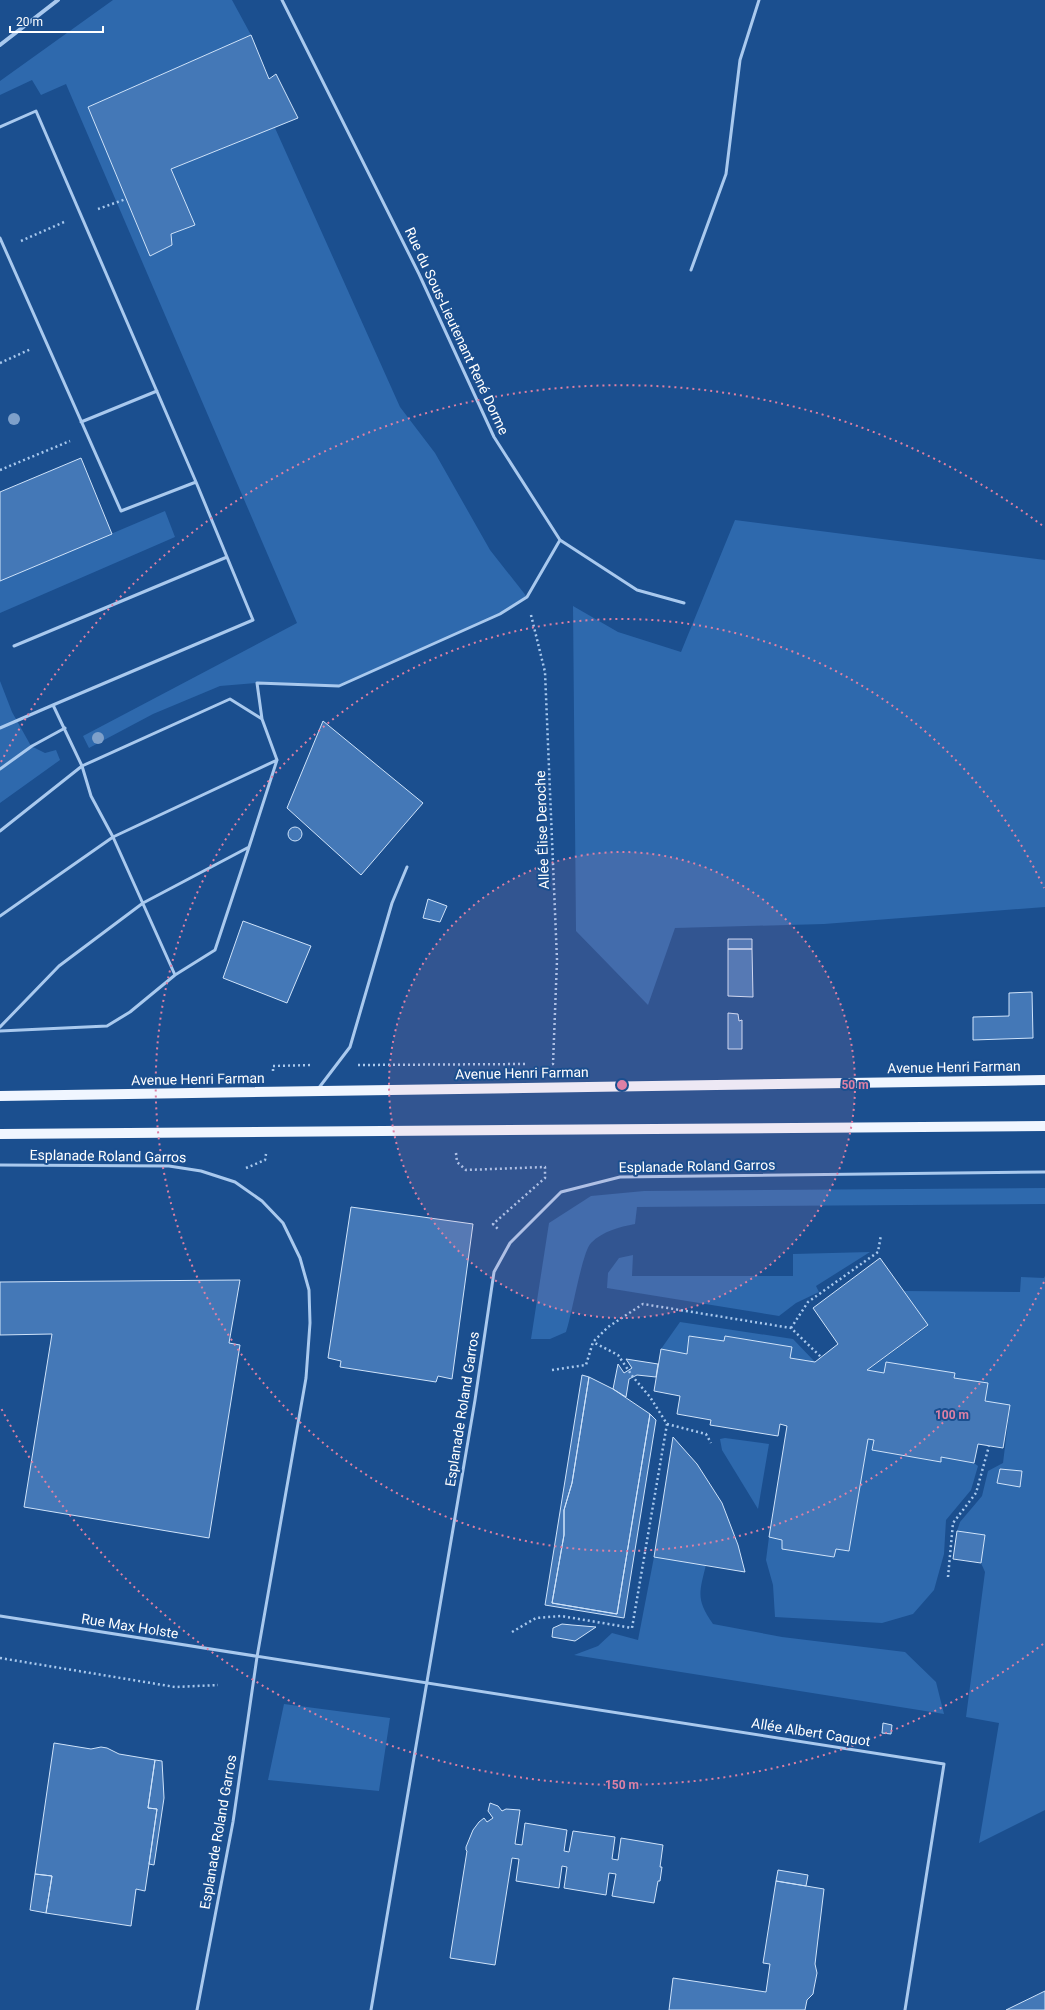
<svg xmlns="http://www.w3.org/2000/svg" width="1045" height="2010" font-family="Roboto,sans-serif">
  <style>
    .green { fill: #2e69ad }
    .building { fill: #4478b7; stroke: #cfe3fa }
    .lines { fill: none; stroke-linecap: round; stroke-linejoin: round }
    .path { stroke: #a9c9ee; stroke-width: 2.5; stroke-dasharray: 2 3; stroke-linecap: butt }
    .service { stroke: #a9c9ee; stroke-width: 3 }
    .minor { stroke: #a9c9ee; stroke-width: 4 }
    .primary { stroke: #f0f6ff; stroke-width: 10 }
    .tree { fill: #7ea0ca }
    .ring { fill: none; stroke: #dd80a5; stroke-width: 2; stroke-dasharray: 2 4 }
    .labels { text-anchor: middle; stroke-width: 4; stroke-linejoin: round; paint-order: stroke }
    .street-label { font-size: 14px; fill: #fff; stroke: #1b4f8f }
    .centre { fill: #dd80a5; stroke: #1b4f8f; stroke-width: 2 }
    .ring-label { font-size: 12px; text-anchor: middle; font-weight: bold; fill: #dd80a5; stroke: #1b4f8f; stroke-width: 4; stroke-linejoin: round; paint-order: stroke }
  </style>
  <rect width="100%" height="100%" fill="#1b4f8f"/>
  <path class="green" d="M113,0h119l19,35 -163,72 62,149 22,-11 -1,-11 24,-9 -24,-56 126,-51 -22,10 125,279 35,46 55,97 37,47 -27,17 -161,72 -82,-3 -37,3 -67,28 -64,34 -6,-12 214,-113 -231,-539 -25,11 -9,-15 -32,15v-14z
    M165,511l10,26 -175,76v-32z
    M735,520l310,40v347l-221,17 -149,4 -27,77 -72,-74 -3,-325 45,26 63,20z
    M0,681l12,31 19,34 14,7 11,-3 4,10 -60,43z
    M1045,1188v16l-408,3 -2,17c-16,3 -32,7 -44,19 -9,9 -19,72 -25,89l-16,7h-19l18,-116 42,-27 53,-5z
    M870,1252l-54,34 3,6 -23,11 -17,13 -172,-28 1,-15 11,-15 14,-3 -1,21h161v-22z
    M1045,1276v534l-66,33 20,-120 -33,-6 19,-145 -4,-9 4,-27 -28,-5 3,-9 22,-26 6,-25 15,-8 7,-57 -25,-5 2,-18 -33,-5 1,-5 -69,-11 -2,11 -16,-3 60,-44 -24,-35 116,1 1,-15 23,1z
    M680,1322l113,17 22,23 -25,-4 2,-11 -67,-11 -1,5 -34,-5 -3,18 -26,-5z
    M725,1438l44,6 -11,65 -36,-59 -2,-11z
    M868,1439l6,1 -2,10 69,12v-5l33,6 4,3 -7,24 -25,30 -2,34 -10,36 -21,24 -31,9 -107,-6 -2,-32 -7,-25 3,-23 13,3v9l52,8 2,-8 13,2z
    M654,1557l52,8c-7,28 -10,35 7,59l69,13 123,15 31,30 8,32 -370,-59 24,-9 14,-13 26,7z
    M284,1704l106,14 -11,73 -111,-11z"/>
  <path class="building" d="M251,35l18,44 7,-5 22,44 -127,51 24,56 -24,9 1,11 -22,11 -62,-149z
    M81,458l31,76 -112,47v-89z
    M323,721l100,82 -62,72 -74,-67z
    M288 834a7 7 0 1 1 14 0a7 7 0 1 1-14 0Z
    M428,899l19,7 -7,16 -17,-4z
    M243,921l68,25 -24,57 -64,-25z
    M728,939h24v10h-24z
    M728,949h24l1,48 -25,-1z
    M1032,992l1,46 -60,2v-23l36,-1v-23z
    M728,1013l10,1 1,7 3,-1v29h-14z
    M351,1207l122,17 -21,155 -14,-3 -2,6 -96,-15 1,-6 -13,-3z
    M880,1258l48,67 -61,45 17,3 2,-11 69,11 -1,5 34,5 -3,18 25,4 -7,43 -25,-4 -4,19 -33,-6v5l-69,-12 2,-10 -6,-1 -19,112 -13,-2 -2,8 -52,-8v-9l-13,-3 18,-111 -7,-2 -2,12 -68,-11 1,-5 -34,-6 3,-18 -26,-5 7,-42 26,5 2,-18 35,5 1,-5 67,11 -2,11 25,4 23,-18 -25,-36z
    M240,1280l-11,63 11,2 -31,193 -185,-31 28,-173 -52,1v-53z
    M626,1359l32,5 -2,13 -19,-2 -8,4 -3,18 -13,-8 5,-25 6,9 8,-5z
    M582,1375l7,2 -17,106 -8,27v25l-12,68 65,11 33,-200 6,6 -32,198 -79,-13z
    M589,1377l24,12 37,25 -33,200 -65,-11 12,-68v-25l8,-27z
    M673,1437l24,27 25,39 16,42 7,27 -91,-15z
    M1000,1469l22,2 -2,16 -23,-4z
    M957,1531l28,4 -4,28 -28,-4z
    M562,1624l10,1 24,2 -21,14 -23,-4 1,-9z
    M883,1723l9,2 -1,9 -9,-1z
    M54,1743l37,6 10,-2 6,1 12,6 36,6 -7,48 9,1 -8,55 -4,27 -9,-2 -5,37 -85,-13 6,-37 -17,-2z
    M155,1760l7,1 2,37 -10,67 -5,-1 8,-55 -9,-1z
    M490,1803l8,3 4,5 4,-2 14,1 -5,34 7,1 3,-22 42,7 -3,21 5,1 4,-21 42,6 -3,22 6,1 3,-22 42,7 -3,22h2l-2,14h-2l-4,22 -42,-7 4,-22 -7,-1 -3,22 -42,-7 3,-21 -5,-1 -3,22 -43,-7 3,-22 -7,-1 -17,107 -45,-7 17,-107 -1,-1v-3l7,-17 6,-8 5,-4 3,4 6,-4 -5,-7z
    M778,1870l30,5 -2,11 -30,-5z
    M35,1874l17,2 -6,37 -16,-3z
    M776,1881l48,8 -9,75 2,9 -3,15 -1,6 -6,6 -2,10h-136l4,-32 93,14 4,-28 -7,-1z
    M1045,1991v19h-39z"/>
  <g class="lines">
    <path class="path" d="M98,209l28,-10
      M21,241l43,-19
      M0,363l31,-14
      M0,470l70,-29
      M531,615l14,57 12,288 -4,104h-3
      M358,1065l169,-1
      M273,1071v-5l40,-1
      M456,1153l1,9 9,8 79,-3v11l-52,46 6,6
      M246,1168l19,-8 1,-6
      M791,1328l17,-26 70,-50 3,-17
      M552,1370l34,-5 7,-23 15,-15 35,-23 148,24 30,29
      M667,1424l39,10 5,9
      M948,1577l5,-54 23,-30 13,-47
      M512,1632l24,-14 25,-2 71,12 35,-204 -17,-27 -17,-20 -15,-22 -25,-13
      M0,1658l175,29 43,-2"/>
    <path class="service" d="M282,0l137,274 75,163 66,103 77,50 47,13
      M0,127l36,-16 160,371 -75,29 -121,-273
      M691,270l35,-96 14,-114 19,-60
      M81,422l76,-31
      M14,646l213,-89
      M262,719l-5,-36 82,3 161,-72 27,-17 33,-57
      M0,728l53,-23
      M0,769l32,-23 33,-18
      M0,831l82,-65 148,-67 32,20 15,41 -164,77 -113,79
      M175,975l-62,-138 -22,-41 -9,-30 -29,-61 200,-85 -57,-138
      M0,1027l59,-61 84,-63 106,-56 28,-87
      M0,1031l107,-5 23,-14 45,-37 40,-25 34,-103
      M318,1089l32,-42 42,-144 15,-36
      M0,1165l169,1 32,5 34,11 27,19 21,22 17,35 9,32 1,33 -4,55 -49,279 -24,165 -36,188
      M0,1616l944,148 -39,246
      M371,2010l104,-610 19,-128 16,-29 51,-51 59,-15 425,-5"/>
    <path class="minor" d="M0,45l58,-45"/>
    <path class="primary" d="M0,1096l1045,-16
      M0,1134l1045,-8"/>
  </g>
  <g class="tree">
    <circle cx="14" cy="419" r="6"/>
    <circle cx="98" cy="738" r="6"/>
  </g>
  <circle cx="622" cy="1085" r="233" fill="#dd80a5" fill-opacity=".12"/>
  <g class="ring">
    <circle cx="622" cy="1085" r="233"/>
    <path d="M1044 1282A466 466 0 1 1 1044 888"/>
    <path d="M1043 1644A700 700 0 0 1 1 1408M1 762A700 700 0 0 1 1043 526"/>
  </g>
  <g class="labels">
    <g class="street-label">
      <text transform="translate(457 331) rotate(65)" y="5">Rue du Sous-Lieutenant René Dorme</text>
      <text transform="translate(542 830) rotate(-92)" y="5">Allée Élise Deroche</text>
      <text transform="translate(954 1067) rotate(-1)" y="5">Avenue Henri Farman</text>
      <text transform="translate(522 1073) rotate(-1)" y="5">Avenue Henri Farman</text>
      <text transform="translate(198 1079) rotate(-1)" y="5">Avenue Henri Farman</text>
      <text transform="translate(108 1156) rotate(1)" y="5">Esplanade Roland Garros</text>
      <text transform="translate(697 1166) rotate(-1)" y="5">Esplanade Roland Garros</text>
      <text transform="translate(462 1409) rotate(-81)" y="5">Esplanade Roland Garros</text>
      <text transform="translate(130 1626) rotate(9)" y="5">Rue Max Holste</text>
      <text transform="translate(811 1732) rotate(9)" y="5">Allée Albert Caquot</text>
      <text transform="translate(218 1832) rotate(-80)" y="5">Esplanade Roland Garros</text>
    </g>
  </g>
  <circle cx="622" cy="1085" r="6" class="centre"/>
  <g class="ring-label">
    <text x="855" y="1089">50 m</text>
    <text x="952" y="1419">100 m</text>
    <text x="622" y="1789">150 m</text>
  </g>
  <path d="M10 26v6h93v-6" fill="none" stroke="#ffffff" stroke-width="2"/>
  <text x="16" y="26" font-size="12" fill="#ffffff" stroke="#1b4f8f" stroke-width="3" paint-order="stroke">20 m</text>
</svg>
